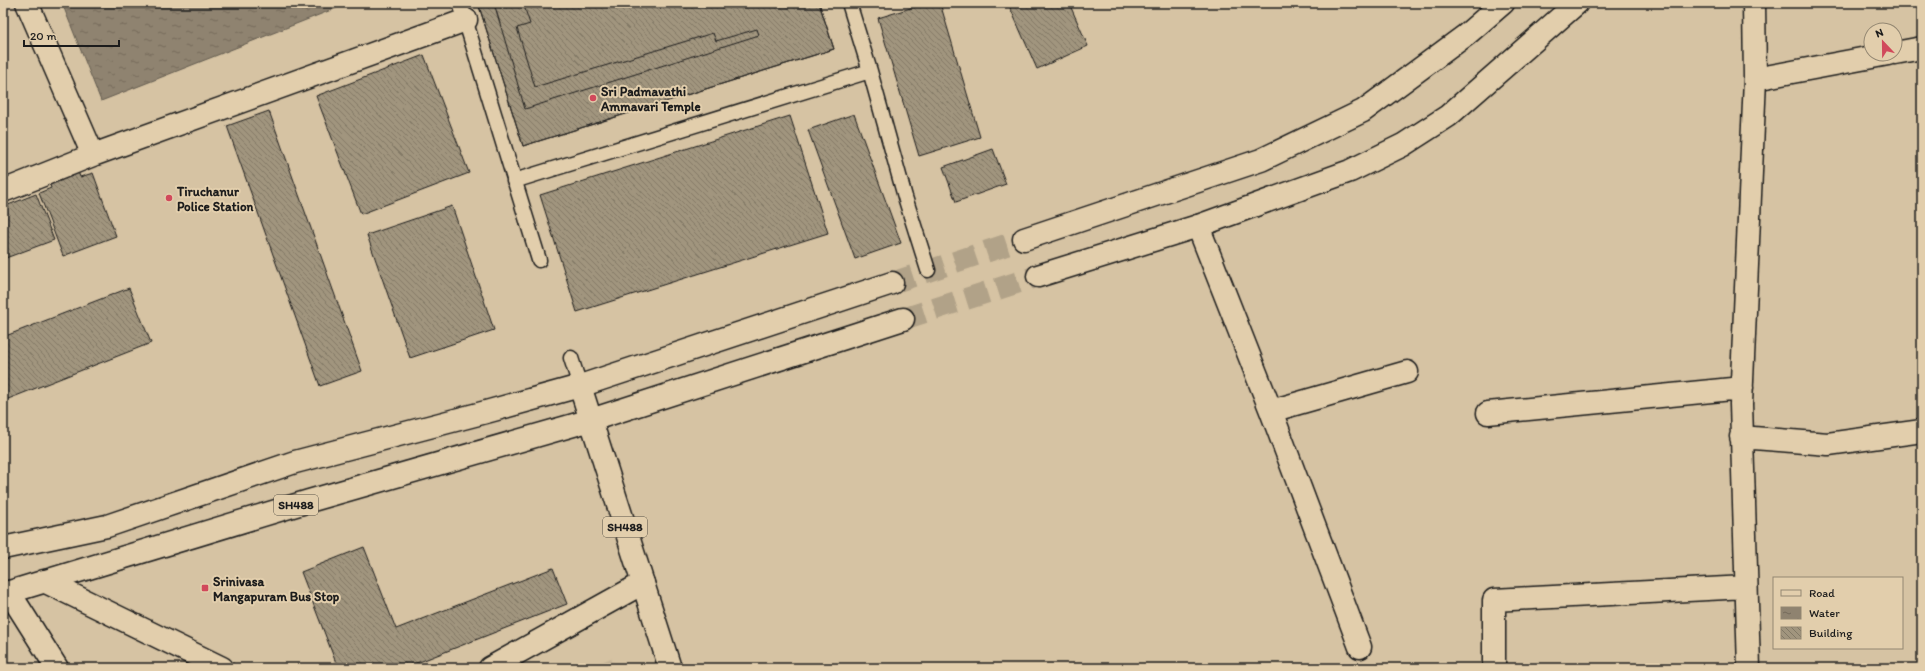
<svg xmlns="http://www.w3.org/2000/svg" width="1925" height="671" font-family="Itim,sans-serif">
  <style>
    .built { fill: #c6b598 }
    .water { fill: url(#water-ripples); stroke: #615a4e }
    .building { fill: url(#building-back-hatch); stroke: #1c1c1c }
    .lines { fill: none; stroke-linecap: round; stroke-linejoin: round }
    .secondary-tunnel { stroke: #b1a288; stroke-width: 22; stroke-dasharray: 22 11; stroke-linecap: butt }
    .lane-casing { stroke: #1c1c1c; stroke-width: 17 }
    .street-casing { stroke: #1c1c1c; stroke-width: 25 }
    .secondary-casing { stroke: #1c1c1c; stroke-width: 25 }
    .primary-casing { stroke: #1c1c1c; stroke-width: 25 }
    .lane { stroke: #e2ceac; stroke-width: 14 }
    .street { stroke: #e2ceac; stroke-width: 22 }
    .secondary { stroke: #e2ceac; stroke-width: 22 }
    .primary { stroke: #e2ceac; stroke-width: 22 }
    .poi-dot { fill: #d1495b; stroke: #e2ceac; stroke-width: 1.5 }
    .labels { text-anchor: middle; stroke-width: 4; stroke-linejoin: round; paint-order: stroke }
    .shield { fill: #e2ceac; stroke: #575147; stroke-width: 1 }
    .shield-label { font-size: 12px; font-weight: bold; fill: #1c1c1c }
    .poi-label { font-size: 13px; font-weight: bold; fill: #1c1c1c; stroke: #e2ceac; text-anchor: start }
  </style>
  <defs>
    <pattern id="water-ripples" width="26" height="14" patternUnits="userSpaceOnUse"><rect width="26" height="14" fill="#8f8370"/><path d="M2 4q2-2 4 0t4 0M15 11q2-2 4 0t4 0" fill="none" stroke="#746a5b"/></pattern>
    <pattern id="building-back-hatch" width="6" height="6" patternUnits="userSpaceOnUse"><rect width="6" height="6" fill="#a1957e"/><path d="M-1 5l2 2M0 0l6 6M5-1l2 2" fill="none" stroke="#827966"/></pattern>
  </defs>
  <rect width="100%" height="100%" fill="#d6c3a3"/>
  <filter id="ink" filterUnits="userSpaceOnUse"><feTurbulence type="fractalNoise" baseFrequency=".025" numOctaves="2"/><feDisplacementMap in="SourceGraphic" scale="8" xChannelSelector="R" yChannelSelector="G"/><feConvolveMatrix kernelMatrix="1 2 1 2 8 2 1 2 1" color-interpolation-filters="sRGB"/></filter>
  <g filter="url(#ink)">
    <path class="built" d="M611,658l3,10h-26z"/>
    <path class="water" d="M62,3h287l-248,98z"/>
    <path class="building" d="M478,3h16l31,106 234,-74 -2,-6 -41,12 -3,-8 -178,54 -18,-59 13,-4 -7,-21h296l15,46 -311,97z
      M478,3h341l15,46 -311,97z
      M927,3h13l40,134 -61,19 -41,-138z
      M1008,3h61l19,43 -51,23z
      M424,55l45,118 -108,41 -45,-118z
      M269,111l93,260 -42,15 -93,-260z
      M854,114l47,129 -46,16 -47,-129z
      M790,116l38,117 -251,79 -37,-117z
      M993,149l13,35 -50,18 -13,-35z
      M76,166l4,11 13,-4 23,63 -53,20 -24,-63 12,-5 -4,-12z
      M36,194l18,46 -51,19v-52z
      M452,206l42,124 -84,28 -43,-123z
      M129,288l22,55 -148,58v-64z
      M364,547l32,82 157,-61 14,36 -163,64h-66l-37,-96z"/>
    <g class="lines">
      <path class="secondary-tunnel" d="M892,283l132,-44
        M903,319l135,-43"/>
      <g class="lane-casing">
        <path id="lane" d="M460,3l79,257
          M870,71l35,126 23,73
          M514,181l356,-110 -21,-68
          M571,358l9,28"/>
      </g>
      <g class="street-casing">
        <path id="street" d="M27,3l66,152 373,-135
          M1895,53l27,-5
          M1755,79l133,-25
          M3,191l90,-36
          M1198,226l73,185 89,236
          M1271,411l136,-39
          M1488,413l254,-25
          M1741,437l87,7 94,-13
          M9,592l48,76
          M1494,668v-68l252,-13
          M1749,668l-8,-264 14,-325 -1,-76"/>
      </g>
      <g class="secondary-casing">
        <path id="secondary" d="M1024,239l237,-79 102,-49 103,-76 37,-32
          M1038,276l160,-50 152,-55 53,-26 45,-29 129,-113
          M580,386l312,-103
          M591,420l312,-101
          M44,581l178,87
          M490,668l153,-85"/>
      </g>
      <g class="primary-casing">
        <path id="primary" d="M3,548l104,-22 188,-64 191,-50 94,-26 90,282
          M3,594l306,-93 282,-81"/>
      </g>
      <use href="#lane" class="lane"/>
      <use href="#street" class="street"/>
      <use href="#secondary" class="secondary"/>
      <use href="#primary" class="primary"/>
    </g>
  </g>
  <g class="poi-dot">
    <circle cx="593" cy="98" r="4"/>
    <circle cx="169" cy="198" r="4"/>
    <rect x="201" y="584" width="8" height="8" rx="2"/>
  </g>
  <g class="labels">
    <g class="shield">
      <rect x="274" y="495" width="44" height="20" rx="3"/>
      <rect x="603" y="517" width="44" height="20" rx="3"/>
    </g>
    <g class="shield-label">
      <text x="296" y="509">SH488</text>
      <text x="625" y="531">SH488</text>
    </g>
    <g class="poi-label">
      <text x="601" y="96">Sri Padmavathi<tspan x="601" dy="15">Ammavari Temple</tspan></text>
      <text x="177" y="196">Tiruchanur<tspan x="177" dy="15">Police Station</tspan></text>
      <text x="213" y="586">Srinivasa<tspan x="213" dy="15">Mangapuram Bus Stop</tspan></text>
    </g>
  </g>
  <rect width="1925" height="671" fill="none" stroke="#e2ceac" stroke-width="16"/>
  <rect x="8" y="8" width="1909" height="655" fill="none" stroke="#1c1c1c" stroke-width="1.5" filter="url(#ink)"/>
  <rect x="1773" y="577" width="130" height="72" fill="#e2ceac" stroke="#938772"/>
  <rect x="1781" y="590" width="20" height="6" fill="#e2ceac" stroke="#938772"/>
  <text x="1809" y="597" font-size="12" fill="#1c1c1c">Road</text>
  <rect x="1781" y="607" width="20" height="12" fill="url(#water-ripples)" stroke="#938772"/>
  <text x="1809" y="617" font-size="12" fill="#1c1c1c">Water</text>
  <rect x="1781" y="627" width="20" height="12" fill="url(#building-back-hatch)" stroke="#938772"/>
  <text x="1809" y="637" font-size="12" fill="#1c1c1c">Building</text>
  <g transform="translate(1883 42) rotate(338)"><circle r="19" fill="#e2ceac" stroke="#938772"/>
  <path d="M0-3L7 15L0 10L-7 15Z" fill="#d1495b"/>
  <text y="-6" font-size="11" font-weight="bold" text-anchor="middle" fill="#1c1c1c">N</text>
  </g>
  <path d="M24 40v6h95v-6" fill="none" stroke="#1c1c1c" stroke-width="2"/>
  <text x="30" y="40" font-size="12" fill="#1c1c1c" stroke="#e2ceac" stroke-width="3" paint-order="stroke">20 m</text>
</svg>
